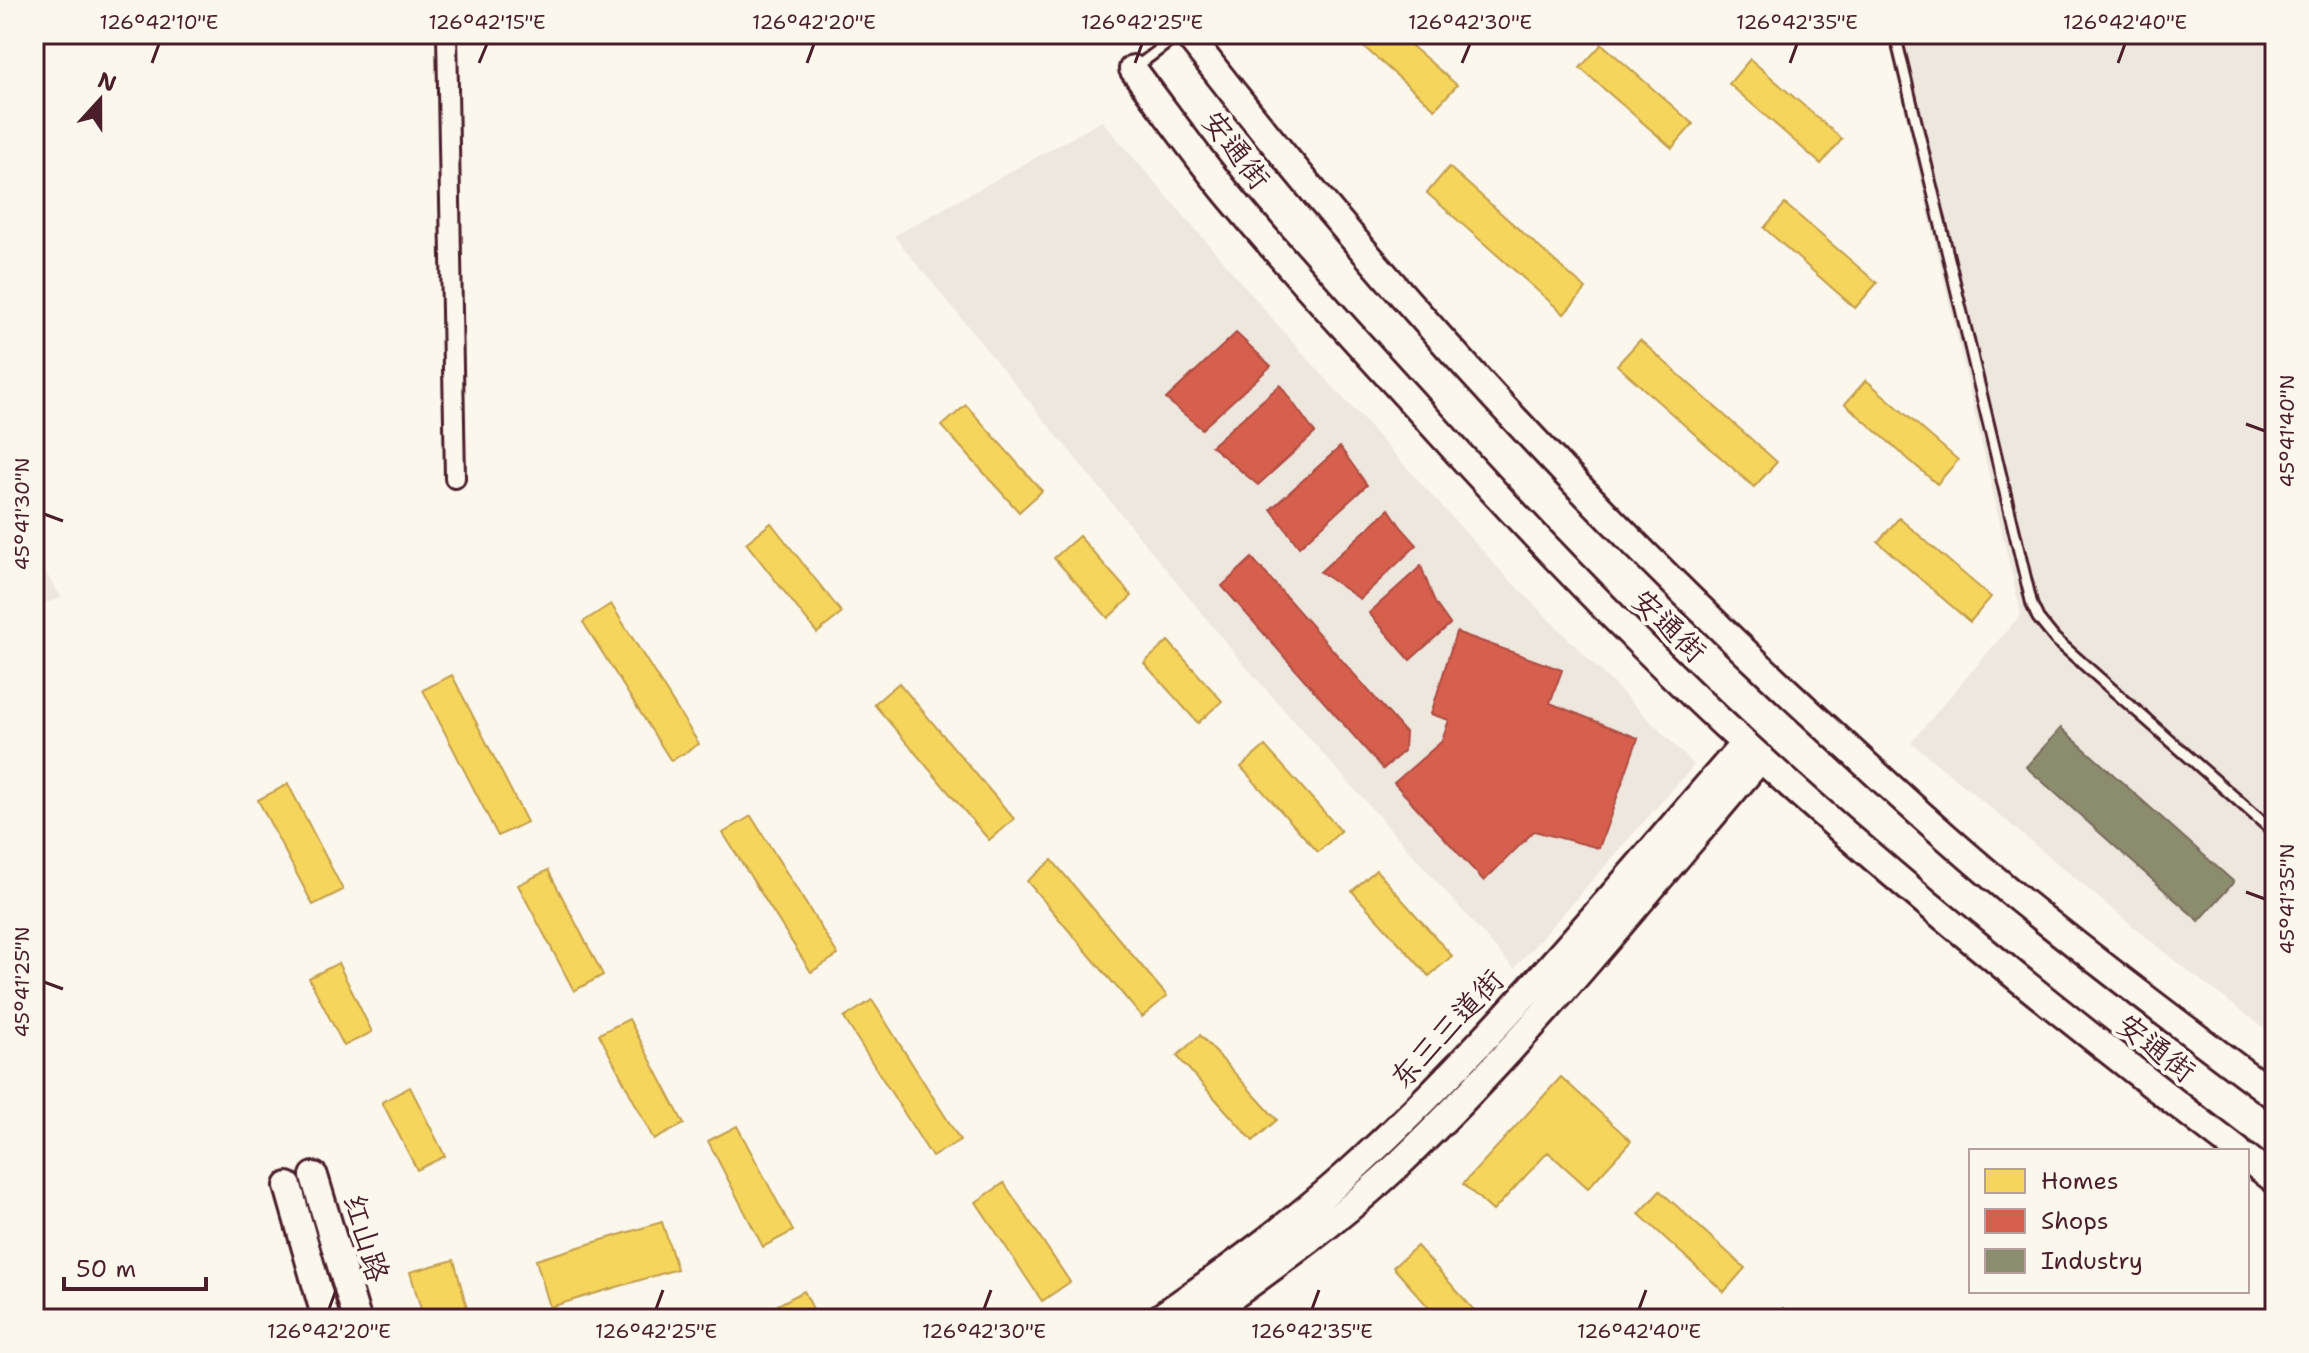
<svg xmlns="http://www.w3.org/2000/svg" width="2309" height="1353" font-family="'Shantell Sans','LXGW WenKai TC',sans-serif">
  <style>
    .built { fill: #eee7de }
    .homes { fill: #f6d55c; stroke: #c29e4d; stroke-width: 2 }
    .shops { fill: #d6604d; stroke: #ac4c43; stroke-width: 2 }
    .industry { fill: #8c8c6e; stroke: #786b5a; stroke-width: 2 }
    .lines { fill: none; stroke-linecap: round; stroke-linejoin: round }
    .service-casing { stroke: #4a1f2b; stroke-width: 15 }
    .minor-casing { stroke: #4a1f2b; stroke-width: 24 }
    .secondary-casing { stroke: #4a1f2b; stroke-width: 32 }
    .service { stroke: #fbf7ec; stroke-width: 9 }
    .minor { stroke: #fbf7ec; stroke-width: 18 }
    .secondary { stroke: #fbf7ec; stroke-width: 26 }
    .ticks { fill: none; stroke: #4a1f2b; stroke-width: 3 }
    .labels { text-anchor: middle; stroke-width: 8; stroke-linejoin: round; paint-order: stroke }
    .street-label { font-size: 30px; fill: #4a1f2b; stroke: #fbf7ec }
    .neatline { fill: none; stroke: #4a1f2b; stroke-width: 3 }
    .ticks-label { font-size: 20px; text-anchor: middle; fill: #4a1f2b }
  </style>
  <rect width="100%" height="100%" fill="#fbf7ec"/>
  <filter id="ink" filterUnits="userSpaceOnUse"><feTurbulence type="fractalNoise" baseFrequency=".0125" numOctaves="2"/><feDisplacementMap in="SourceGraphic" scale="16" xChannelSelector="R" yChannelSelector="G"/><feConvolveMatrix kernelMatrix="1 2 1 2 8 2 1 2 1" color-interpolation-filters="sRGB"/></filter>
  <g filter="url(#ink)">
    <path class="built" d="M1887,34h388v1002l-100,-75 -264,-219 110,-128z
      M1102,121l194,225 204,224 194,195 -180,204 -274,-309 -346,-424z
      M34,555l28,43 -28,8z"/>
    <path class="homes" d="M1349,34h49l59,51 -22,24z
      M1602,44l91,80 -21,24 -92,-80z
      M1750,59l92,80 -21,25 -92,-80z
      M1449,167l137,122 -22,25 -137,-121z
      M1785,204l92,79 -22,25 -91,-80z
      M1640,340l137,122 -23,25 -137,-122z
      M1866,380l92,80 -21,24 -92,-80z
      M966,405l76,86 -23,21 -77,-86z
      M1899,518l92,79 -21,25 -92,-80z
      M771,523l71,90 -25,20 -71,-90z
      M1079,536l53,60 -24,22 -54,-60z
      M611,604l88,140 -28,17 -88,-139z
      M1168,641l54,60 -24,22 -54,-60z
      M452,675l75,147 -29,14 -75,-146z
      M899,683l115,136 -25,21 -115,-136z
      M1265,746l76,85 -23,21 -77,-85z
      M288,784l55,106 -30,15 -55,-105z
      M751,816l87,139 -27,17 -88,-139z
      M1052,860l115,136 -25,21 -115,-136z
      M548,870l55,105 -29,16 -56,-106z
      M1376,870l76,86 -23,20 -77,-85z
      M338,963l34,69 -28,14 -35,-68z
      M872,1000l88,140 -28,17 -88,-139z
      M629,1019l55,105 -30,16 -55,-106z
      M1200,1035l77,85 -24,21 -76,-85z
      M1561,1077l70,64 -43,47 -40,-36 -55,59 -30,-27z
      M410,1087l35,69 -28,14 -35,-68z
      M737,1126l56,105 -30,16 -55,-106z
      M1004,1183l66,99 -28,19 -66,-99z
      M1660,1191l85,77 -21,24 -85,-78z
      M662,1222l15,47 -127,38 -14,-47z
      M1417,1246l65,73h-43l-46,-52z
      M454,1260l16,59h-46l-14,-47z
      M804,1291l14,28h-37l-7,-12z
      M1783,1308l12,11h-23z"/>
    <path class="shops" d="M1236,333l35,33 -69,63 -36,-30z
      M1280,385l35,48 -57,52 -47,-39z
      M1340,447l27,38 -68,62 -28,-38z
      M1389,509l12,18 16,18 -57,54 -40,-27z
      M1252,558l153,174 -1,19 -21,18 -161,-183z
      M1421,566l14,37 15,21 -40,36 -41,-47z
      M1456,632l106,38 -12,33 88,35 -39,110 -65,-17 -50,50 -90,-98 47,-41 8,-22 -18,-6z"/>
    <path class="industry" d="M2061,728l173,154 -35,39 -173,-154z"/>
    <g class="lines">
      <g class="service-casing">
        <path id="service" d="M1895,34l137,571 6,13 17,21 220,194
          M1136,67l44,-33"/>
      </g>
      <g class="minor-casing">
        <path id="minor" d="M447,34l8,444"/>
      </g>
      <g class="secondary-casing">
        <path id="secondary" d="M1187,34c188,243 396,469 621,677 69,64 139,129 212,189 83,67 169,132 255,196
          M1133,69c31,41 61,84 94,124 60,72 123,141 186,210 106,118 215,233 332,341 157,144 324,277 493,407
          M2247,1158l28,22
          M314,1176l43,143
          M288,1186l38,133
          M1158,1319c73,-51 146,-103 210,-164 136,-127 254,-272 376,-411
          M1201,1319c68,-49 139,-99 200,-157 130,-125 243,-267 360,-404"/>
      </g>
      <use href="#service" class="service"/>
      <use href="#minor" class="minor"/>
      <use href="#secondary" class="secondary"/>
    </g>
  </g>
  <path class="ticks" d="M152,63l7,-19M479,63l8,-19M807,63l7,-19M1135,63l7,-19M1462,63l8,-19M1790,63l7,-19M2118,63l7,-19M2246,424l19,7M44,514l19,7M2246,892l19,7M44,982l19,7M329,1309l7,-19M656,1309l7,-19M984,1309l7,-19M1312,1309l7,-19M1639,1309l7,-19"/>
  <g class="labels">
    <g class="street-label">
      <text transform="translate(1236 150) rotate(52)" y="10">安通街</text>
      <text transform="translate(1669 626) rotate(44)" y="10">安通街</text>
      <text transform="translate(1447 1029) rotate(-47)" y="10">东三三道街</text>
      <text transform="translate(2156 1048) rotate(38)" y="10">安通街</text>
      <text transform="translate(366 1238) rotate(73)" y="10">红山路</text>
    </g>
  </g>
  <rect width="2309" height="1353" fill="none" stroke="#fbf7ec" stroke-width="88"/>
  <rect x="1969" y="1149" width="280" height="144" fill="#fbf7ec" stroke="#b4a19f" stroke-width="2"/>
  <rect x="1985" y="1169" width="40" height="24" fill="#f6d55c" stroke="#b4a19f" stroke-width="2"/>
  <text x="2041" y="1189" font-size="24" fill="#4a1f2b">Homes</text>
  <rect x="1985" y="1209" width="40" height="24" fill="#d6604d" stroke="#b4a19f" stroke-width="2"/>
  <text x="2041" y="1229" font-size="24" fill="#4a1f2b">Shops</text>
  <rect x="1985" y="1249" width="40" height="24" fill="#8c8c6e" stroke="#b4a19f" stroke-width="2"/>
  <text x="2041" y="1269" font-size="24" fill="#4a1f2b">Industry</text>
  <g transform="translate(100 100) rotate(21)" stroke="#fbf7ec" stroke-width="6" paint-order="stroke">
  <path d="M0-6L14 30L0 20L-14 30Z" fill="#4a1f2b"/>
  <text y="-12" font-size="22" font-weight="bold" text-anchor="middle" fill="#4a1f2b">N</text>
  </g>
  <path d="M64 1277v12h142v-12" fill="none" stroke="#4a1f2b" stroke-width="4"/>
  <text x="76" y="1277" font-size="24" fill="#4a1f2b" stroke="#fbf7ec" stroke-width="6" paint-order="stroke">50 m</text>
  <rect x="44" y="44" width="2221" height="1265" class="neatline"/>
  <g class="ticks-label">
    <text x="159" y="29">126°42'10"E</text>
    <text x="487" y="29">126°42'15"E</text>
    <text x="814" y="29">126°42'20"E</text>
    <text x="1142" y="29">126°42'25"E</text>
    <text x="1470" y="29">126°42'30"E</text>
    <text x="1797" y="29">126°42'35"E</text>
    <text x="2125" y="29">126°42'40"E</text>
    <text transform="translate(2287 431) rotate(-90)" y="7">45°41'40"N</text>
    <text transform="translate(22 514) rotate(-90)" y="7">45°41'30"N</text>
    <text transform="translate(2287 899) rotate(-90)" y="7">45°41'35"N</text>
    <text transform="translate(22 982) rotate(-90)" y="7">45°41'25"N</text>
    <text x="329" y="1338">126°42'20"E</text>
    <text x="656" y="1338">126°42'25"E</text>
    <text x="984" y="1338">126°42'30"E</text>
    <text x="1312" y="1338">126°42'35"E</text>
    <text x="1639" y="1338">126°42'40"E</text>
  </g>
</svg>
